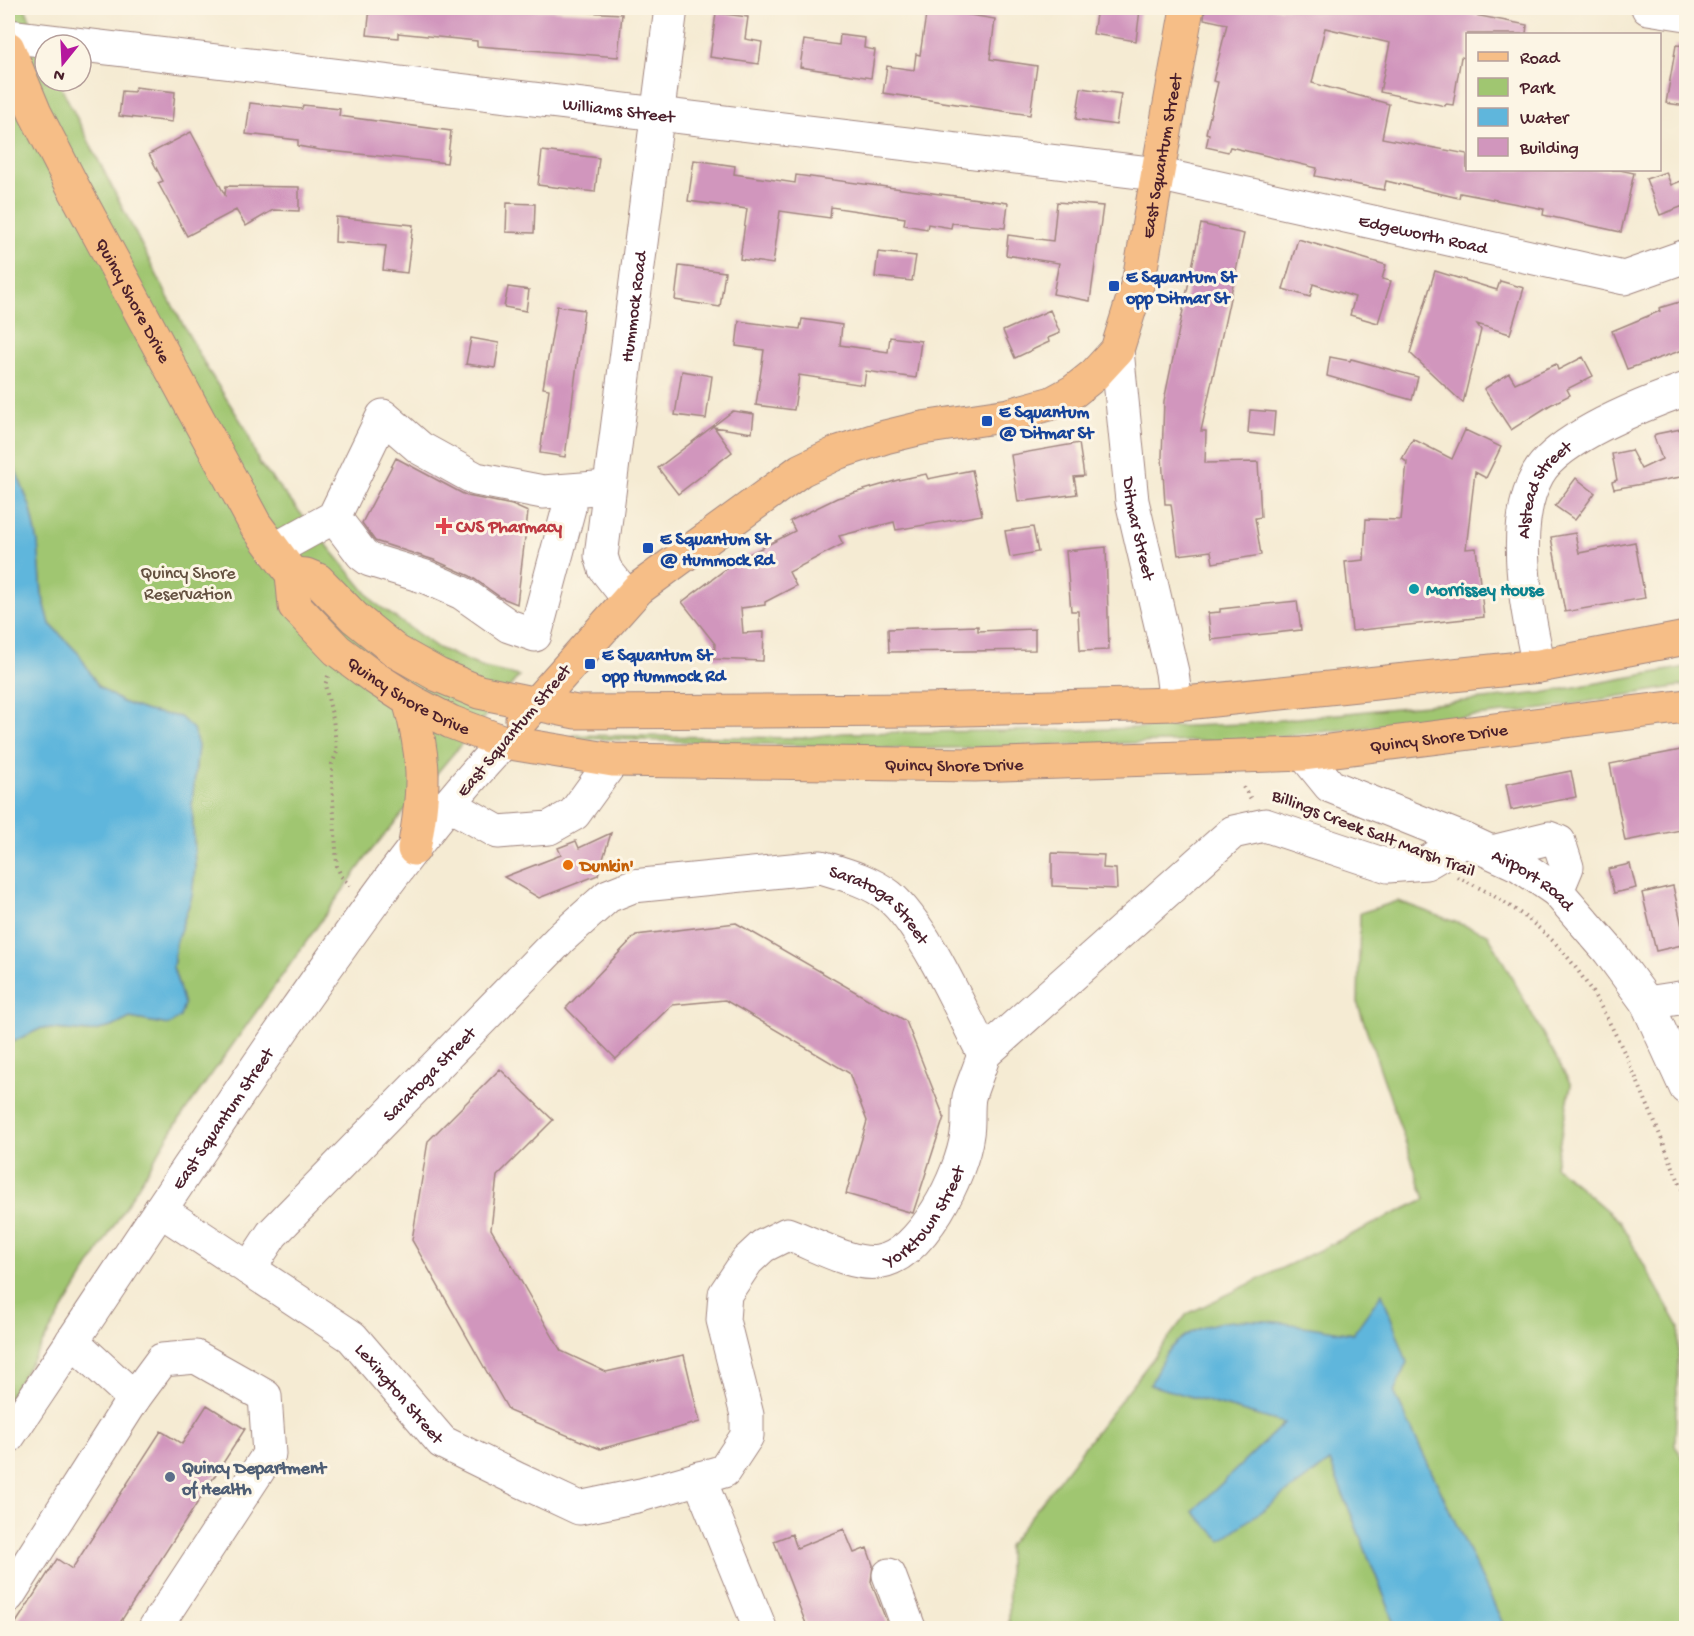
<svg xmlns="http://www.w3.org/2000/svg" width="1694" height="1636" font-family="'Gochi Hand',sans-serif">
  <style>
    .green { fill: #a0c671; stroke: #75724e; stroke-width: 1.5 }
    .water { fill: #5fb6dc; stroke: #546a84; stroke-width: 1.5 }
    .building { fill: #d196bd }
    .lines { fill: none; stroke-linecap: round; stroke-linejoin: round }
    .minor-casing { stroke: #a0857f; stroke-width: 35 }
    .major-casing { stroke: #a0857f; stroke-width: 35 }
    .path { stroke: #a0857f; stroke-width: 4; stroke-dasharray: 1.5 4.5; stroke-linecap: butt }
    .minor { stroke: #fff; stroke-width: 33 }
    .major { stroke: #f6be87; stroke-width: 33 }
    .transit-dot { fill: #1a4fb4; stroke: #fcf5e5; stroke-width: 2 }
    .health-dot { fill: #e0444e; stroke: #fcf5e5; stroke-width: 2 }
    .culture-dot { fill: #0f9aa8; stroke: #fcf5e5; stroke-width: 2 }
    .food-dot { fill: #e8710a; stroke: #fcf5e5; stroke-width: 2 }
    .service-dot { fill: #5c6f8a; stroke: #fcf5e5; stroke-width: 2 }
    .labels { text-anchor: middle; stroke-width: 6; stroke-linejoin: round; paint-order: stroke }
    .street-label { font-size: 18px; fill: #4a1f2b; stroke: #fcf5e5 }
    .transit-label { font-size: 18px; font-weight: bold; fill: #164399; stroke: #fcf5e5; text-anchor: start }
    .health-label { font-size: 18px; font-weight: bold; fill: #be3a42; stroke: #fcf5e5; text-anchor: start }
    .park-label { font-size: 18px; fill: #645140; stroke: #fcf5e5 }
    .culture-label { font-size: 18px; font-weight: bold; fill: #0d838f; stroke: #fcf5e5; text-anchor: start }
    .food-label { font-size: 18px; font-weight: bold; fill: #c56008; stroke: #fcf5e5; text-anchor: start }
    .service-label { font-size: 18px; font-weight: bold; fill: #4e5e75; stroke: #fcf5e5; text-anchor: start }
  </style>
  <rect width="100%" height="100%" fill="#fcf5e5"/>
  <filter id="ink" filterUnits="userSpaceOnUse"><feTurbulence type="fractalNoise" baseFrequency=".0167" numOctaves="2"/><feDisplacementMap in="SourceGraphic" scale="12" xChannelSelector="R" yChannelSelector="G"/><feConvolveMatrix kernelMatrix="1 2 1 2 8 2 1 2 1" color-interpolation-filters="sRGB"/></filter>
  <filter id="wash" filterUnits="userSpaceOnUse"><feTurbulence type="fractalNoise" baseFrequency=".008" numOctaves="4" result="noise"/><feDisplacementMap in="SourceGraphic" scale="24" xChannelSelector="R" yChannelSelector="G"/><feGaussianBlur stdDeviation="1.35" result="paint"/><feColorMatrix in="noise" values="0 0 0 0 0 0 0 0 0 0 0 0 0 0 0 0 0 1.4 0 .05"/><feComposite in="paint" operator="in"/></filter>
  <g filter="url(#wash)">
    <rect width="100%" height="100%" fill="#f5ebd3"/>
    <path class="green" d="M8,8h17l20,45v28h13l110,216 40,73 38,59 13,34 116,140 63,45 46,20 35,8 -148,175 -197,276 -166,273v-356l34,-16 47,4 23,-5 18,-9 39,7 10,-39 -6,-19 3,-24 16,-47 3,-28 -3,-65 6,-57 -18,-29 -33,-6 -25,-9 -24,-16 -19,-32 -29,-30 -8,-30 -4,-51 -7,-34 -23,-59z
      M1686,667v18l-142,24 -301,31 -332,9 -338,-11v-3l228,3 41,-5 236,-3 164,-6 300,-31z
      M1398,901l90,33 83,151 -16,81 65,56 59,105 -4,119 11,16v166h-181l-111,-236 13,-30 -53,-28 -107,-14 -97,65 134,38 -90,88 27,28 109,-77 67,166h-388l-1,-82 179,-232 238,-115 -67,-194 2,-92z"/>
    <path class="water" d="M8,450l23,59 7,34 4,51 8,30 29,30 19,32 24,16 25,9 33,6 13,12 5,17 -6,57 3,65 -3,28 -16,47 -3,24 11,37 -4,13 -11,8 -39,-7 -18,9 -23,5 -47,-4 -34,16z
      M1382,1293l25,69 -13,30 111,236h-108l-67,-166 -109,78 -28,-29 91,-88 -134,-38c6,-11 11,-27 20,-36 44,-49 127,-22 183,-15z"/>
    <g id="blocks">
      <path class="building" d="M370,8h136l116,6 -4,43 -141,-11v-5l-79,-8v5l-31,-3z
        M927,8l68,11 -5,40 47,7 -7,49 -147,-22 4,-27 27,4 2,-16 4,1z
        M1097,8l43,2 -4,31 -43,-7z
        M1205,8h234l88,17 -1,9h-59v24l-6,-1 -8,48 -7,-1 -1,2 -65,-14 10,-49 -65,-15 -13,55 77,21 -7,34 85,16v16h153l14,3 -13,59 -78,-17 1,-6 -84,-16 -1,5 -73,-17 -2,9 -69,-14 2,-8 -87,-21 -2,5 -22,-5 3,-13 -3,-1 12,-51 -5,-1 14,-57 -23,-5z
        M716,13l32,4 -3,22 17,3 -3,22 -49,-7z
        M840,35l25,3 -1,10 11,2 -4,28 -71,-11 4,-27 35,5z
        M1676,45l10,1v60l-20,-3z
        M135,87l40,5 -3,30 -53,-6 3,-25 12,1z
        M1081,88l40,6 -5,31 -40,-6z
        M250,103l52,6 1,-4 37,4 -1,7 112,15 -4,32 -127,-13 -22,-4v-6l-52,-6z
        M191,132l34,63 1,-9 73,1v24l-26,-1 -27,16 -10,-16 -49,26 -29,-53 5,-2 -14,-27z
        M542,151l57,7 -4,34 -57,-7z
        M694,160l41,6 -1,8 61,9 1,-8 212,28 -3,25 -53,-5 -1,5 -23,-4 -1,5 -23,-4 1,-7 -74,-11 -1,11 -50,-7 -7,53 -33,-5 7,-50 -59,-8z
        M1666,172l5,13 15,-6v26l-26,10 -14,-36z
        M1057,202l46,4 -13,95 -37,-7 6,-31 -53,-8 2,-20 45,6z
        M507,203l28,1 -1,29 -28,-1z
        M336,217l77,8 -6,48 -24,-3 3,-24 -51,-4z
        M1201,224l43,10 -43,197h5l-1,32 53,-1 3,55 -6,1 6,37 -48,8 -2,-12 -33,4 -7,-51h-6l-3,-47 2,-56z
        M1298,239l88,26 -4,14 9,2 -13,42 -28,-8 5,-18 -42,-13 -3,13 -27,-8z
        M878,252l38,4 -4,25 -37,-4z
        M679,266l46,6 -5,35 -45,-7z
        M1435,271l62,19 3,-9 24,7 -14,46 -33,-10 4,6 -18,73 -53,-50z
        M508,287l21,3 -3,21 -22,-4z
        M1686,300v49l-59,20 -15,-38 48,-20 -1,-3z
        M557,306l27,4 -19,147 -25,-4 9,-64 -6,-1z
        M1050,310l10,23 -12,5 1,4 -34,16 -12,-27z
        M802,319l40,6 -2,20 48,7 2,-15 31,4 -5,37 -50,-7 -2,14 -65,-10 -5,35 -38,-5 8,-55 -28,-4 3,-25 61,8z
        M471,338l28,5 -4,25 -29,-4z
        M1330,357l20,4 1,-2 67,18 -6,23 -85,-24z
        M1583,357l10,19 -26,13 3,6 -20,10 -39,25 -27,-41 25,-16 6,10 41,-19 2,6z
        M682,371l30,5 -6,43 -31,-4z
        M1250,410l25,2 -2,24 -25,-3z
        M733,411l21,3 -2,19 -38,-6 18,25 -54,42 -20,-26z
        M1686,428v48l-72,13 -2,-7 5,-2 -5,-26 19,-4 10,19 21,-10 -8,-22 2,-3z
        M1465,430l36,17 -15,31 -11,-6 -9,77 10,-1 8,69 -132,14 -7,-69 19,-2 2,-41 35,1 6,-58 -5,-3 11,-20 39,20z
        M1079,443l5,33 -10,1 3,17 -59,8 -7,-47z
        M396,458l71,38 45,9 16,7 -11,92 -17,-7 -30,-21 -36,-16 -59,-19 -13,-18z
        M972,470l10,45 -86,15 -2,-8 -55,14 4,8 -54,28 7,14 -31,16v3l-24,3 2,25 21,-1 -1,29 -49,-2 1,-15 -33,-42 56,-42 57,-29 -5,-10 47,-23 61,-18 28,-6 2,5z
        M1576,478l19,15 -20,27 -20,-14z
        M1033,527l5,25 -28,5 -5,-26z
        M1575,533l4,20 56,-11 10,56 -80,14 -14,-75z
        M1106,547l3,103 -29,1 -2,-40h-7l-5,-60z
        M1297,601l4,29 -90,10 -3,-27 12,-1v-3z
        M978,626v5l57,-2v21l-146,2 -1,-23z
        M1686,749v80l-61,12 -15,-77z
        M1571,771l5,26 -65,13 -5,-26z
        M611,833l-13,42 -59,23 -35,-21 57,-22 -3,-7 18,-7 3,7z
        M1052,853l52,2 -1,13 13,1 1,20 -65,-3z
        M1630,864l6,24 -22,5 -6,-24z
        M1673,886l13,58 -30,7 -14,-58z
        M736,923l170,98 38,96 -31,96 -67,-19 21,-73 -18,-48 -124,-73 -53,5 -56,54 -50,-51 70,-73z
        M500,1069l53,51 -56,56 -6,53 70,122 45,21 78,-17 16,67 -100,27 -91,-38 -97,-171 16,-99z
        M207,1405l38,24 -129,200h-104l45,-70 15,10 89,-138 21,13z
        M844,1529l10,24 13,-5 6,17 -2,17 17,43 -11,4h-69l-34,-88 18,-7 5,14z"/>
    </g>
  </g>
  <g filter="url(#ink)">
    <use href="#blocks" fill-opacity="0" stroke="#a0857f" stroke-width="1.5"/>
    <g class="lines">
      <g class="minor-casing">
        <g id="minor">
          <path d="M1648,8l38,6"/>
          <path id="s1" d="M8,36l1149,138 467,104 62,-22"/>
          <path id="s2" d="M1117,350l15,151 40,171 4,32"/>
          <path d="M334,517l28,37 8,6 56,17 36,16 47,33 26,9 34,-127"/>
          <path d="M274,550l60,-33 49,-101 37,32 56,31 67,13 66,-5"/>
          <path id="s3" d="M628,598l-23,-29 -4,-13 70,-548"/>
          <path id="s4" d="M1539,666c-12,-54 -30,-141 -1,-192 21,-37 109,-71 148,-85"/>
          <path id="s5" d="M1304,754l26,32 135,54 54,25 38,26 52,60 38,52 39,85"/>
          <path d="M450,805l48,27 51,-4 25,-14 39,-54"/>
          <path d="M1492,852l57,-14 10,4 8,25 -10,24"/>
          <path d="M1647,1003l39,-6"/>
          <path id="s6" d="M160,1210l192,127 90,105 73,36 64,30 62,-13 83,-24 23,-35v-21l-24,-95 2,-26 22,-33 16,-15 24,-12c26,9 64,32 91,28 44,-6 84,-88 89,-128 2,-12 0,-25 2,-37 4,-14 11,-29 15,-43l249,-222 32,-7 123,41 38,-3 39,-23"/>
          <path id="s7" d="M249,1269l23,-35 289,-296 47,-42 25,-10 188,-19c23,7 49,14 68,29 36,30 72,115 95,158"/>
          <path d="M72,1341l62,57"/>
          <path id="s8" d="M8,1437c96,-142 190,-286 288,-427 65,-92 130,-186 208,-268"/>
          <path d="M699,1478l61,150"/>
          <path d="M889,1575l20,53"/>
          <path d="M8,1596l126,-198 28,-38 34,-3 69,39 4,58 -114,174"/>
        </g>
      </g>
      <g class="major-casing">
        <g id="major">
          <path id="s9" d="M8,48l27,65 37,72 129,239 54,100 37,50 3,32 42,44 35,26 37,24 42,22 53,20 109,18 362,5 329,-11 382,-48"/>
          <path d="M292,574l14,1 12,5 37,38 42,34 41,23 41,17 97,20 347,-2 253,-6 363,-38 147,-28"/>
          <path d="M409,700c17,58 16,90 5,149"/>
          <path id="s10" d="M522,719l116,-130 163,-119 38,-18 46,-15 37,-9 87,-13 43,-12 22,-12 20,-16 23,-25 22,-71 48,-271"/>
        </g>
      </g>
      <path class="path" d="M328,676l-3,9 8,34 4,33 -5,12v19l5,83 4,10 9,10
        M1243,787l8,12
        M1457,877c36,16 70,38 98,66 57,58 98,179 131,255"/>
      <use href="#minor" class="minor"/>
      <use href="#major" class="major"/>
    </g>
  </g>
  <g class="transit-dot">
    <rect x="1108" y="280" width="12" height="12" rx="3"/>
    <rect x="981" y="415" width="12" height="12" rx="3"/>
    <rect x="642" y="542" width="12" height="12" rx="3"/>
    <rect x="584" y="658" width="12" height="12" rx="3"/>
  </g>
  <path class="health-dot" d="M441 517h6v6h6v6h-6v6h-6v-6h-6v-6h6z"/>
  <circle class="culture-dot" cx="1414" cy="589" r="6"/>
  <circle class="food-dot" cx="568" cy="865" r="6"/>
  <circle class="service-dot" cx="170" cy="1477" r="6"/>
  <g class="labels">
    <g class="street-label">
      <text dy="6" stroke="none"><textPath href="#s1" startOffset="615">Williams Street</textPath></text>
      <text dy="6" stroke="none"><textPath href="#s10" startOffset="921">East Squantum Street</textPath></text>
      <text dy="6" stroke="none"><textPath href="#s1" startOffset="1430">Edgeworth Road</textPath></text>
      <text dy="6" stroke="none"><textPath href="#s9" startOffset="282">Quincy Shore Drive</textPath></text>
      <text dy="6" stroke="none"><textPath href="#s3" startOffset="302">Hummock Road</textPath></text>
      <text dy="6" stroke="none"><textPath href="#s4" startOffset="184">Alstead Street</textPath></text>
      <text dy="6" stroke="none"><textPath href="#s2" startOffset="180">Ditmar Street</textPath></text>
      <text dy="6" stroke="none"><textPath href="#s9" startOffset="777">Quincy Shore Drive</textPath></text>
      <text transform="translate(513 730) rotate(-50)" y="6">East Squantum Street</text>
      <text dy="6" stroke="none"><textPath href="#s9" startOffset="1821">Quincy Shore Drive</textPath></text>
      <text dy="6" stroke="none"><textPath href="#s9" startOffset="1335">Quincy Shore Drive</textPath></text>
      <text transform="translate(1374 832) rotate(21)" y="6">Billings Creek Salt Marsh Trail</text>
      <text dy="6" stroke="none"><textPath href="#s5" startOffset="266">Airport Road</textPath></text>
      <text dy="6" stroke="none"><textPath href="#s7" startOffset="806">Saratoga Street</textPath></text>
      <text dy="6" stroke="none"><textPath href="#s7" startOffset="266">Saratoga Street</textPath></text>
      <text dy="6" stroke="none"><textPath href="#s8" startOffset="384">East Squantum Street</textPath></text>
      <text dy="6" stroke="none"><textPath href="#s6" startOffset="1110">Yorktown Street</textPath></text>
      <text dy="6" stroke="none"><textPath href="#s6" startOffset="304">Lexington Street</textPath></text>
    </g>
    <g class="transit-label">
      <text x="1126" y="282">E Squantum St<tspan x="1126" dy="21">opp Ditmar St</tspan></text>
      <text x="999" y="417">E Squantum<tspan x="999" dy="21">@ Ditmar St</tspan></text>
      <text x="660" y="544">E Squantum St<tspan x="660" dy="21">@ Hummock Rd</tspan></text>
      <text x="602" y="660">E Squantum St<tspan x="602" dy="21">opp Hummock Rd</tspan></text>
    </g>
    <g class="health-label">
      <text x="456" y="532">CVS Pharmacy</text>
    </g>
    <g class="park-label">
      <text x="188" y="578">Quincy Shore<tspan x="188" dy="21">Reservation</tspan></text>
    </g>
    <g class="culture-label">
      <text x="1426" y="595">Morrissey House</text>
    </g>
    <g class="food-label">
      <text x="580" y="871">Dunkin'</text>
    </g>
    <g class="service-label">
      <text x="182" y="1473">Quincy Department<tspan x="182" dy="21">of Health</tspan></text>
    </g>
  </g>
  <rect width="1694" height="1636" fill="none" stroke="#fcf5e5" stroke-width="30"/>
  <rect x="1466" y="33" width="195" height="138" fill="#fcf5e5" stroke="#b59f9b" stroke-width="1.5"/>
  <rect x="1478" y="52" width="30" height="9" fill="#f6be87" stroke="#b59f9b" stroke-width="1.5"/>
  <text x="1520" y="63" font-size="18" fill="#4a1f2b">Road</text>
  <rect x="1478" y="78" width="30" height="18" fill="#a0c671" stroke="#b59f9b" stroke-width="1.5"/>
  <text x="1520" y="93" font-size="18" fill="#4a1f2b">Park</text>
  <rect x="1478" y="108" width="30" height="18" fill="#5fb6dc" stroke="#b59f9b" stroke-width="1.5"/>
  <text x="1520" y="123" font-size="18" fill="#4a1f2b">Water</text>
  <rect x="1478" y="138" width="30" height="18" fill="#d196bd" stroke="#b59f9b" stroke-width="1.5"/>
  <text x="1520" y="153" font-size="18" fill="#4a1f2b">Building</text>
  <g transform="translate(63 63) rotate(198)"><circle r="28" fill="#fcf5e5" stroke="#b59f9b" stroke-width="1.5"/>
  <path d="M0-4.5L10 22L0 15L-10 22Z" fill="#b5179e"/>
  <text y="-9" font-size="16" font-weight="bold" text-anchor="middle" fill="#4a1f2b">N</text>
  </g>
</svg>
